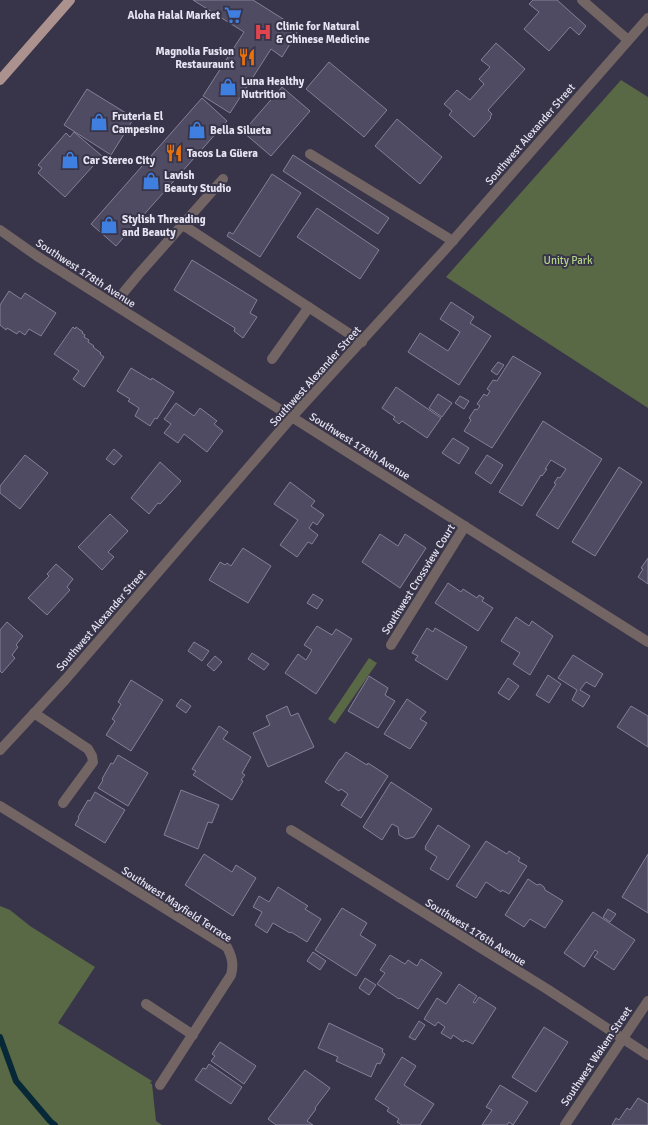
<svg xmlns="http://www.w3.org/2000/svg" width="648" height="1125" font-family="Signika,sans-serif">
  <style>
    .green { fill: #596845 }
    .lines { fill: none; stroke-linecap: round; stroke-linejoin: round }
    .stream { stroke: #072836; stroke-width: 6 }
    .building { fill: #4f4b62; stroke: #848098 }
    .service { stroke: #726564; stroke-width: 10 }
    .minor { stroke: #726564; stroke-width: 10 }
    .primary { stroke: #ac928f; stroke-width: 10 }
    .labels { text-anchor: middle; stroke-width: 4; stroke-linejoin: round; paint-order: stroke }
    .poi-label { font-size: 11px; font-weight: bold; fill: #e7e5f3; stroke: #383449; text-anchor: start }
    .street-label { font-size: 11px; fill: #e7e5f3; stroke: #383449 }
    .park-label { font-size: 11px; fill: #b2d286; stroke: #383449 }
  </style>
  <rect width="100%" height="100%" fill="#383449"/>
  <path class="green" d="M621,80l27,17v311l-202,-131z
    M369,658l8,5 -42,61 -7,-5z
    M0,906l10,4 20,16 65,41 -37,56 94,58 -2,2 2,1 4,37 6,4h-162z"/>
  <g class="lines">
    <path class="stream" d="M0,1037l16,44 34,40 5,4"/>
  </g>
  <path class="building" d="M193,0h60l46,29 -17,28 -11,-8 -41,64 -27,-17 41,-64z
    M533,0h24l29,26 -7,9 -9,-8 -21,24 -25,-22 15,-17 -10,-8z
    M496,43l29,26 -37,41 4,4 -2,3 1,1 -17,19 -25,-22 3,-4 -8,-7 13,-14 13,10 14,-16 -5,-5 11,-12 -9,-7z
    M329,62l58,48 -23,27 -58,-48z
    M282,87l28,24 -39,45 -28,-24z
    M87,89l47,29 -23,37 -47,-30z
    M202,98l25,23 -111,125 -25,-22z
    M397,119l45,38 -22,27 -45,-38z
    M74,132l28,24 -37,41 -27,-24 4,-5 -4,-3 28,-32 4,4z
    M293,155l96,63 -11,16 -95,-63z
    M272,174l29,19 -41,64 -33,-21 2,-4 4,2z
    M317,208l62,42 -19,29 -63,-42z
    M192,260l65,40 -7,13 7,4 -14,21 -9,-7 1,-3 -61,-38z
    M9,291l12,8 4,-6 31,20 -15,23 -12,-7 -4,6 -6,-4 -2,3 -10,-6 -1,2 -6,-5v-20z
    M451,302l23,15 -4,6 21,13 -32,49 -51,-33 12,-19 28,18 12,-19 -20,-13z
    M73,327l2,2 1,-2 7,5 -1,1 3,2 -1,2 5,3 -1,2 6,4 -1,1 8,6 -1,1 4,3 -20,30 -11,-8 6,-8 -25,-17z
    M513,356l28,17 -49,75 -28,-17 7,-11 -2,-2 6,-9 2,1 3,-4 -3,-2 7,-10 3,2 3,-5 -3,-2 6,-9 4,1z
    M498,362l6,3 -7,10 -6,-4z
    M131,368l20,12 1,-2 22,14 -17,27 -2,-1 -5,8 -15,-10 4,-8 -11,-7 2,-2 -13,-8z
    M396,387l45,31 -14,20 -25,-17 -3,3 -6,-5 2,-2 -13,-9z
    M438,394l14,9 -10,14 -13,-9z
    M460,396l9,5 -5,8 -9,-6z
    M176,403l18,13 6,-8 17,13 -3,3 9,7 -16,21 -23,-18 -6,9 -14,-10 7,-9 -7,-5z
    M543,421l59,38 -44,70 -22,-14 20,-31 -2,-1 4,-6 2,1 6,-9 -15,-9 -6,9h2l-5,7 -1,-1 -19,31 -23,-14z
    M453,438l16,10 -10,16 -17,-11z
    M114,449l8,7 -8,9 -8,-6z
    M25,455l23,18 -28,36 -20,-16v-7z
    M487,455l16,10 -12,19 -16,-11z
    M160,462l21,19 -21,23 -2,-1 -9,11 -18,-16z
    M619,467l23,15 -47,74 -23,-14z
    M290,482l25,19 -4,5 13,9 -7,10 -4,-3 -4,6 9,7 -6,9 -4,-2 -11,15 -17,-12 18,-25 -24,-16z
    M110,514l18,17 -20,21 6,5 -12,13 -24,-23z
    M380,534l18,12 7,-12 21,14 -26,40 -38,-26z
    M243,548l28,18 -23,37 -39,-23 11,-18 5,3 2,-2 4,3z
    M648,558v26l-10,-7 5,-8 -2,-1z
    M56,564l17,15 -6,8 3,3 -23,25 -19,-17 21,-22 -2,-2z
    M448,583l13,9 2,-3 14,9 2,-3 5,3 -2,3 11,7 -15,23 -43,-28z
    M313,594l10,6 -6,9 -10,-6z
    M516,617l13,9 3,-5 21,15 -23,39 -17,-11 7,-11 -19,-12z
    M7,622l16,14 -7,9 2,2 -6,8 3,3 -13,15 -2,-2v-41z
    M317,626l15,9 4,-6 16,10 -36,55 -31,-21 13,-19 8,6 6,-10 -8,-5z
    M427,628l6,4 2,-4 32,19 -20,33 -32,-20 3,-4 -6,-3z
    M194,642l15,9 -7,10 -14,-10z
    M252,653l17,11 -5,6 -16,-11z
    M573,655l30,19 -8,13 -9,-5 -6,8 10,6 -7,11 -11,-7 5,-10 -19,-12z
    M215,656l7,6 -8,9 -7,-6z
    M548,675l13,9 -12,19 -13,-8z
    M369,676l19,12 -3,7 10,6 -17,27 -30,-17z
    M508,678l11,8 -10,14 -11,-7z
    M131,680l32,20 -32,51 -25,-16 9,-14 -3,-2 9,-15 -3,-2z
    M181,699l10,7 -5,7 -10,-7z
    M407,699l19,13 -6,7 7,4 -17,26 -26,-15z
    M287,706l4,10 7,-3 16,34 -46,20 -15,-34 17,-8 -4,-9z
    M631,706l17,10v31l-31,-20z
    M219,726l9,6 -5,7 28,18 -9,16 3,2 -4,5 2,1 -11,19 -39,-25 3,-4 -4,-2z
    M346,752l21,13 1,-2 20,13 -27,42 -20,-13 7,-11 -7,-5 -2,2 -14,-9 15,-23h1z
    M118,755l30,18 -20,33 -30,-18 5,-8 -1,-1 9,-16 2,1z
    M391,782l41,27 -18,28 -8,2 -7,-4 -1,-8 -6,-3 -10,16 -19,-13z
    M181,790l38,15 -7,18 -4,-1 -10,27 -34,-14z
    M95,792l30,18 -20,33 -30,-18 4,-7 -1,-1 10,-17 2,1z
    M438,825l32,21 -22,34 -18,-11 7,-12 -12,-8 1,-2h-1z
    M486,841l21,13 2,-3 11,7 -2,3 9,5 -18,28 -7,-4 -1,2 -15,-10 -10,16 -20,-12z
    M204,854l28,18 4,-7 20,13 -23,38 -48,-31z
    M648,854v59l-26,-16z
    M528,879l9,6 3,-1 4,3 1,3 18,11 -18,27 -15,-9 -6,8 -19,-12z
    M278,887l30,19 -3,3 16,10 -14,23 -16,-10 -1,1 -17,-10 -6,10 -12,-8 7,-13 -9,-5 6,-11 10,6z
    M342,908l25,15 -7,12 16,10 -20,31 -41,-26z
    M608,909l8,5 -6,8 -7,-5z
    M593,912l42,28 -21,30 -20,-13 4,-5 -3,-2 -11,17 -20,-14z
    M313,952l13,9 -6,9 -13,-9z
    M390,955l15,9 3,-4 9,6 4,-7 21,14 -24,36 -18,-11 -1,1 -22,-15 8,-11 -5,-3z
    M365,978l11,7 -7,10 -10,-7z
    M459,984l18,12 -4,6 2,1 4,-6 17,11 -23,36 -8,-4 -2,2 -10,-7 -2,4 -10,-6 4,-6 -7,-5 -3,4 -11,-7 13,-21 9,6z
    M419,1021l6,4 -10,15 -6,-3z
    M329,1023l54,26 -1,3 3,2 -5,10 -3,-1 -6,14 -35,-16 2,-4 -20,-9z
    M544,1027l24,15 -32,50 -24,-15z
    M220,1042l36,24 -12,18 -33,-23 4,-5 -3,-2z
    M402,1057l14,9 -12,19 30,19 -14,21h-18l-5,-3 2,-3 -12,-8 2,-3 -14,-9z
    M209,1064l33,23 -11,17 -36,-24 8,-12 3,1z
    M305,1070l25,18 -15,20 1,1 -9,12 6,4h-37l-8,-6z
    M500,1085l28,17 -15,23 -4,-3 -2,3h-25l10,-15 -6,-3z
    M638,1098l10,6v21h-36l4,-7 3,2 8,-12 3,2z"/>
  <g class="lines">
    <path class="service" d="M582,0l46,40
      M310,154l143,87
      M183,225l179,117
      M114,304l24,-29 85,-96
      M272,359l37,-52
      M34,713l54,36 4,7 1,6 -30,41
      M146,1004l47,31"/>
    <path class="minor" d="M0,230l37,26 611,386
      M391,645l74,-119
      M0,750l65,-70 227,-263 150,-164 206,-235
      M0,806l227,141c5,10 7,17 4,28l-71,110
      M291,830l256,159 101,66
      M565,1125l83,-124"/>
    <path class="primary" d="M0,80l70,-80"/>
  </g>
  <defs>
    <g id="supermarket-bare" transform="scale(1.38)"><path d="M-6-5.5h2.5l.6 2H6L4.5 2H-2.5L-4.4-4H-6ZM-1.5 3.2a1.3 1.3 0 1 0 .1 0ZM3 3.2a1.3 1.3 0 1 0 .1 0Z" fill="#3f7fe0" stroke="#383449" stroke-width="2.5" paint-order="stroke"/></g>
    <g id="hospital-bare" transform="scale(1.38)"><path d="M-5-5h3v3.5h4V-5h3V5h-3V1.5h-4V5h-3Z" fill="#e0444e" stroke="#383449" stroke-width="2.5" paint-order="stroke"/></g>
    <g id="restaurant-bare" transform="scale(1.38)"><path d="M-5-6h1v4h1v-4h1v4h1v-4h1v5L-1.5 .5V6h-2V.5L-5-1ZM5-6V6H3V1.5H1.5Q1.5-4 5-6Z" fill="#e8710a" stroke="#383449" stroke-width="2.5" paint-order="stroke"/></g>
    <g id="shop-bare" transform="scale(1.38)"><path d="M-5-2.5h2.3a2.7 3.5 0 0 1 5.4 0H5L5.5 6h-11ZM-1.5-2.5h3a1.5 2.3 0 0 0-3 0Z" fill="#3f7fe0" stroke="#383449" stroke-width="2.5" paint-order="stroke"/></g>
  </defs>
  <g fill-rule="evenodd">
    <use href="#supermarket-bare" x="233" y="15"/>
    <use href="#hospital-bare" x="263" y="32"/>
    <use href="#restaurant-bare" x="247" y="57"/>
    <use href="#shop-bare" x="228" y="87"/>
    <use href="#shop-bare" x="99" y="122"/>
    <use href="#shop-bare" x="197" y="130"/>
    <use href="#restaurant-bare" x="174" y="153"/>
    <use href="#shop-bare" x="70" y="160"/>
    <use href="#shop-bare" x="151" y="181"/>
    <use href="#shop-bare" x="109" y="225"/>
  </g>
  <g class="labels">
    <g class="poi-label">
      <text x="220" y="19" text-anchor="end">Aloha Halal Market</text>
      <text x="276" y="30">Clinic for Natural<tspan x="276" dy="13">&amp; Chinese Medicine</tspan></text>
      <text x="234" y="55" text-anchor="end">Magnolia Fusion<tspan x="234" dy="13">Restauraunt</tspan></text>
      <text x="241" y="85">Luna Healthy<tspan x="241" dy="13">Nutrition</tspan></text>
      <text x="112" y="120">Fruteria El<tspan x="112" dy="13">Campesino</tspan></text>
      <text x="210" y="134">Bella Silueta</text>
      <text x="187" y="157">Tacos La Güera</text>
      <text x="83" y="164">Car Stereo City</text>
      <text x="164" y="179">Lavish<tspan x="164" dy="13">Beauty Studio</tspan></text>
      <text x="122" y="223">Stylish Threading<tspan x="122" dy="13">and Beauty</tspan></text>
    </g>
    <g class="street-label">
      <text transform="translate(530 134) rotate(-49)" y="4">Southwest Alexander Street</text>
      <text transform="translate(86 273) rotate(33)" y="4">Southwest 178th Avenue</text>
      <text transform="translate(315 376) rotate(-48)" y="4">Southwest Alexander Street</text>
      <text transform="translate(360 446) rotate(32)" y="4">Southwest 178th Avenue</text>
      <text transform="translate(418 579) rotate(-58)" y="4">Southwest Crossview Court</text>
      <text transform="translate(101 620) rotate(-49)" y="4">Southwest Alexander Street</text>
      <text transform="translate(177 904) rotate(33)" y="4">Southwest Mayfield Terrace</text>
      <text transform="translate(476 932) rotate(32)" y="4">Southwest 176th Avenue</text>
      <text transform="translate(596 1056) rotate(-56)" y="4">Southwest Wakem Street</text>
    </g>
    <g class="park-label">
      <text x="568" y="264">Unity Park</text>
    </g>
  </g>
</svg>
